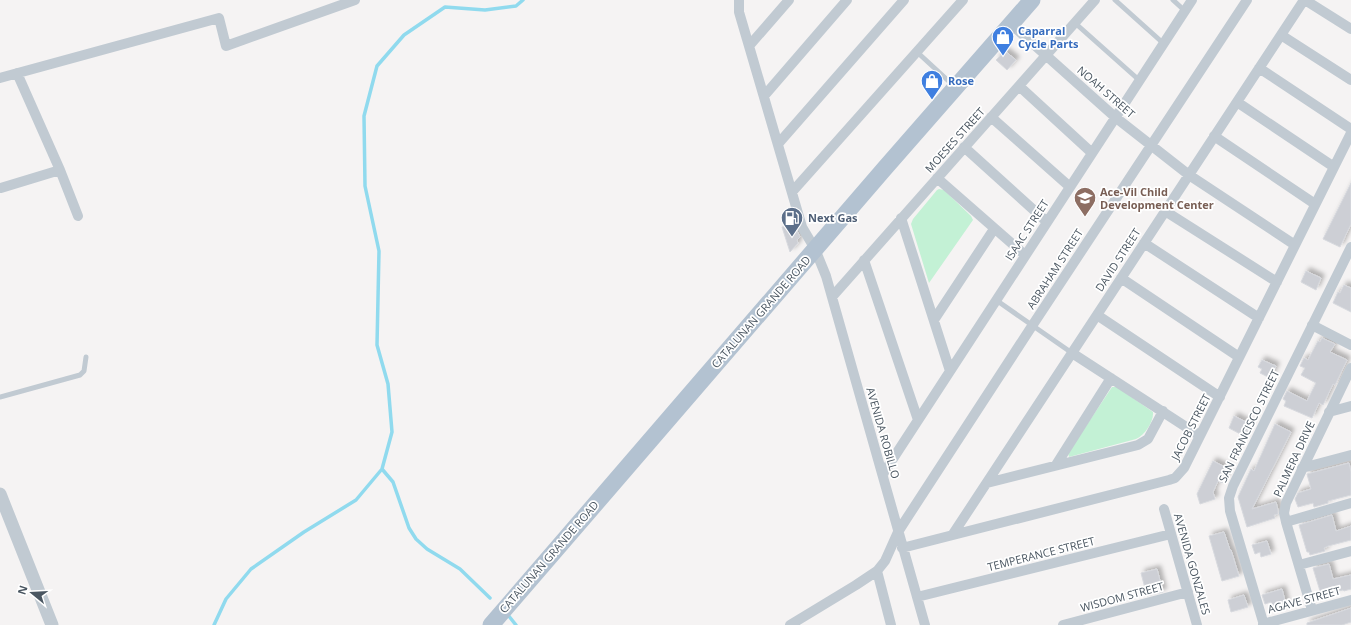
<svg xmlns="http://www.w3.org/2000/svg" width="1351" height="625" font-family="'Open Sans',sans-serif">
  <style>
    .green { fill: #c3f1d5 }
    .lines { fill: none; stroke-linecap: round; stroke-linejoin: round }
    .stream { stroke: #90daee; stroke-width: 3.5 }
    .building { fill: #cdcfd5; stroke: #d7d9de; filter: url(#shadow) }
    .service { stroke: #c1cad2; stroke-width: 5 }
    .minor { stroke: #c1cad2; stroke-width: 10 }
    .tertiary { stroke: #c1cad2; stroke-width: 13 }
    .primary { stroke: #b3c2d1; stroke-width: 17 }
    .labels { text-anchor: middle; stroke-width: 3.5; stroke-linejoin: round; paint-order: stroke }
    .shop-label { font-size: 11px; font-weight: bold; fill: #366cbe; stroke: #fff; text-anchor: start }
    .street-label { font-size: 11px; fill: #4a5661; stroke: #fff }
    .education-label { font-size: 11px; font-weight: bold; fill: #785e54; stroke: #fff; text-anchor: start }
    .service-label { font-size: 11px; font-weight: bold; fill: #4e5e75; stroke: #fff; text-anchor: start }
  </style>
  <defs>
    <filter id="shadow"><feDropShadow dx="3.5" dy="-3.5" stdDeviation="2" flood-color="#0004"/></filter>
  </defs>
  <rect width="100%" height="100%" fill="#f5f3f3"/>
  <path class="green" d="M939,189l5,1 27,26 2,4 -44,63 -18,-59 2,-5 24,-29z
    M1112,387h5l36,25c1,9 -8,23 -17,27l-67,18 -1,-4z"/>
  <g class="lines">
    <path class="stream" d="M382,469l11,13 16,46 7,11 11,10 33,20 30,29
      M508,615l8,10
      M214,625l12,-26 25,-30 53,-37 52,-32 26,-31 10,-37 -4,-48 -11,-39 2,-94 -14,-65 -1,-70 13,-50 27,-31 41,-28 40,3 31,-4 7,-6"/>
  </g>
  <path class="building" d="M1005,51l11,9 -9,10 -11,-10z
    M1351,183v41l-11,23 -17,-8z
    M794,224l6,13 -3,3 1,3 -8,9 -8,-25z
    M1306,271l15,7 -5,12 -15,-8z
    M1344,285l7,3v24l-18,-9 5,-11 2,1z
    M1322,338l13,6 -5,8 17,8 -12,25 -2,-1 -10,21 -4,-2 -7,15 -28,-12 2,-5 -3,-2 4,-8 20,10 9,-18 -15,-8 4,-7 -5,-2 4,-8 4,2 10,-19 2,1z
    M1262,360l14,6 -6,12 -10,-5 2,-4 -4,-2z
    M1234,416l16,8 -6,12 -15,-8z
    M1275,424l16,8 -39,77 24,-7 2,8v4l-4,1 1,3 -28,9 -9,-30 13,-28 3,2z
    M1213,461l16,8 -7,14 -4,-2 -5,11 2,7 -15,5 -3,-10z
    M1349,463l2,9v23l-23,6v2l-14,4 -1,-4 -15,4 -3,-8 3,-6 13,-4 -4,-15z
    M1332,515l4,16 15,-5v14l-23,6 -4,2 1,3 -15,4 -1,-3h-2l-8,-27z
    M1224,532l6,18h1l8,26 -17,5 -13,-45z
    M1267,541l4,13 -10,3 -1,-5 -5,2 -3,-9z
    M1329,564l4,15 18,-4v14l-7,2 -1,-1 -16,4 -1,-5 -6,2 -7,-23z
    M1157,569l6,23 -16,4 -6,-23z
    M1282,589l4,16 -13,4 -2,-7 -6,2 -3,-9z
    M1244,595l4,12 -17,5 -3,-12z
    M1351,608v14l-9,3h-35v-2z"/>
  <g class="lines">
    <path class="service" d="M1115,0l48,43
      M1173,0l12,11
      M1075,23l64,57
      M917,52l37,34
      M996,300l76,53
      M0,397l80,-22 4,-4 2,-14"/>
    <path class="minor" d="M739,0v12l10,34 53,181 13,22 11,27 99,349
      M1305,0l46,29
      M1011,24l104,93 74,58 106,70
      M1281,35l70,45
      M749,46l40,-46
      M1259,68l92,61
      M17,73l43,97 18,46
      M0,78l219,-60 7,28 129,-46
      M1019,86l73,67
      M764,96l83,-96
      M1237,102l97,65
      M991,117l79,70
      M1214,136l101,68
      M778,144l126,-144
      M964,147l83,75
      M937,178l88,77
      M1,188l59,-18
      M792,192l171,-192
      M1165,211l112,71
      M901,218l49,153
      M1144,243l115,75
      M864,260l54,160
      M1121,278l118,79
      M832,297l263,-297
      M1097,315l123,82
      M934,320l60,-91
      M1312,325l39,20
      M1072,353l128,83
      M1329,412l22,-6
      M1056,465l55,-87
      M1302,468l49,-13
      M883,474l309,-474
      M987,483l151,-38 10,-6 15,-28
      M1164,509l33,116
      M1286,522l65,-19
      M953,534l351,-534
      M902,548l267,-68 6,-2 9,-10 167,-335
      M1299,565l52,-14
      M877,571l14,54
      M917,597l254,-63
      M1312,610l-26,-88 -2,-9 2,-10 65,-135
      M1263,624l88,-24
      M790,625l66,-40 21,-14 8,-10 13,-29 7,-11 127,-195 215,-326
      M1063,625l125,-33
      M1264,625l-34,-114 -1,-13 4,-12 118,-239"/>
    <path class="tertiary" d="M0,494l52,131"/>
    <path class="primary" d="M491,625l394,-457 147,-168"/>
  </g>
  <defs>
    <g id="shop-pin" transform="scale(1.15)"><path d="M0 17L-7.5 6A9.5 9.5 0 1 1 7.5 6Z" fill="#3f7fe0" stroke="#fff"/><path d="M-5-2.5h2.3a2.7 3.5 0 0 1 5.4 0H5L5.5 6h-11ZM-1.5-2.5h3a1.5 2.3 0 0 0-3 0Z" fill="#fff"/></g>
    <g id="school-pin" transform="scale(1.15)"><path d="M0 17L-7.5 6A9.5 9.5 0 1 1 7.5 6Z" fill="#8d6e63" stroke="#fff"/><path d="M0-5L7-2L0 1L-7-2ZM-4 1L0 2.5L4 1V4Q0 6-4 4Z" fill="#fff"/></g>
    <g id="fuel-pin" transform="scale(1.15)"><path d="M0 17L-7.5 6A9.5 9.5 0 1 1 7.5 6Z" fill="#5c6f8a" stroke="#fff"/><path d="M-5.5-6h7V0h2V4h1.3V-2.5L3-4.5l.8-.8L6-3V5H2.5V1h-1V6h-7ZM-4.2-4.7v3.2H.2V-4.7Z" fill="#fff"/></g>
  </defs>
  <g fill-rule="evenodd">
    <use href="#shop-pin" x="1003" y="37"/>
    <use href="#shop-pin" x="932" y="81"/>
    <use href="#school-pin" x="1085" y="198"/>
    <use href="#fuel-pin" x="792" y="218"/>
  </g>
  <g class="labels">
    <g class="shop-label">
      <text x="1018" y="35">Caparral<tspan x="1018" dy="13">Cycle Parts</tspan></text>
      <text x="948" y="85">Rose</text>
    </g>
    <g class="street-label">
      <text transform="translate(1106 92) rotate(41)" y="4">NOAH STREET</text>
      <text transform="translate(955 140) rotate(-48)" y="4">MOESES STREET</text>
      <text transform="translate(1027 230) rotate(-57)" y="4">ISAAC STREET</text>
      <text transform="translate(1118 260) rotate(-57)" y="4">DAVID STREET</text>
      <text transform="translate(1055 269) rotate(-57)" y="4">ABRAHAM STREET</text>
      <text transform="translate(761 312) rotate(-49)" y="4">CATALUNAN GRANDE ROAD</text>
      <text transform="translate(1249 426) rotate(-64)" y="4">SAN FRANCISCO STREET</text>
      <text transform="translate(1191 427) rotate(-63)" y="4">JACOB STREET</text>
      <text transform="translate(883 433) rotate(74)" y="4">AVENIDA ROBILLO</text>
      <text transform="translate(1294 459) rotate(-65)" y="4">PALMERA DRIVE</text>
      <text transform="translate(1041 554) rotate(-14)" y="4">TEMPERANCE STREET</text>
      <text transform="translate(549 557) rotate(-49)" y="4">CATALUNAN GRANDE ROAD</text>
      <text transform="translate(1192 564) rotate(74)" y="4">AVENIDA GONZALES</text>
      <text transform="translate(1122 597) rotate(-15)" y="4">WISDOM STREET</text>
      <text transform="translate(1304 600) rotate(-15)" y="4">AGAVE STREET</text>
    </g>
    <g class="education-label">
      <text x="1100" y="196">Ace-Vil Child<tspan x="1100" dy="13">Development Center</tspan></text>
    </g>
    <g class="service-label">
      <text x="808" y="222">Next Gas</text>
    </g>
  </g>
  <g transform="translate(32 593) rotate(288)" stroke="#ffffff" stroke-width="3" paint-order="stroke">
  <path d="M0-3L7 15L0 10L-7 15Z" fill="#4a5661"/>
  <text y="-6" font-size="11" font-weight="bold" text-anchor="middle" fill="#4a5661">N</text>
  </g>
</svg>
